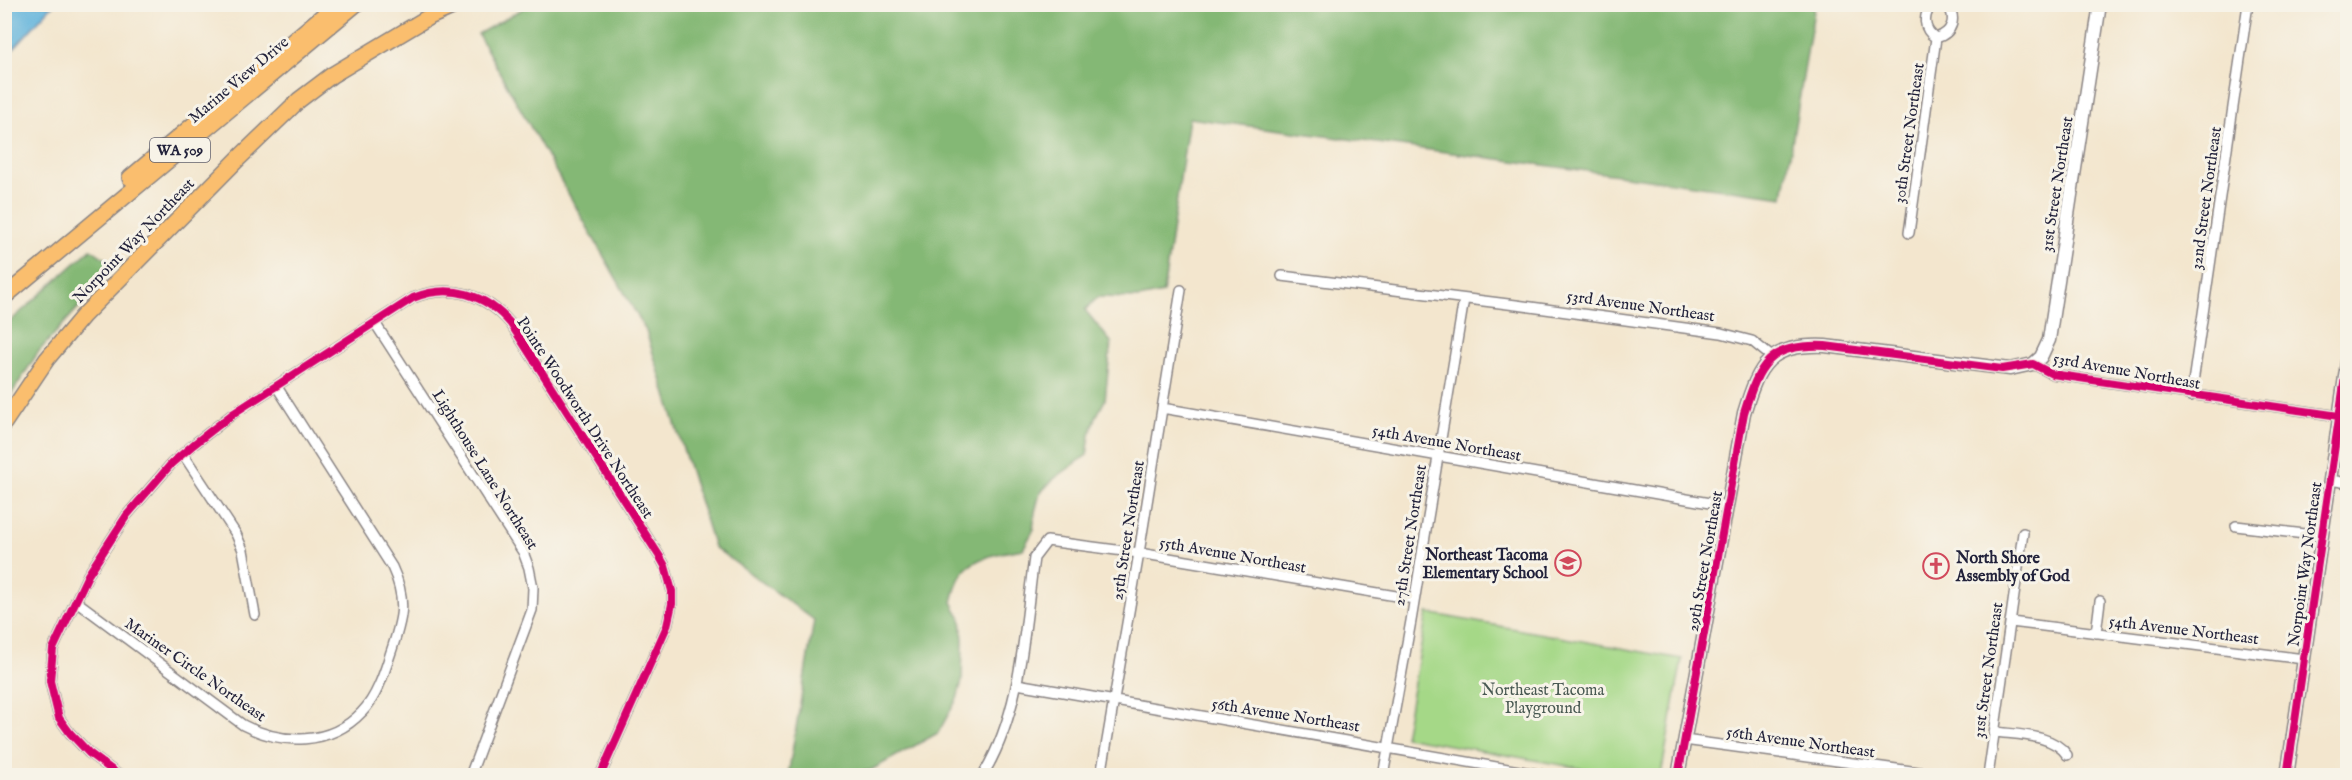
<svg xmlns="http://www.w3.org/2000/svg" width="2352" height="780" font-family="'IM FELL English',serif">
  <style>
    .green { fill: #a5d887; stroke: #647d61; stroke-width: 1.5 }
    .forest { fill: #84b874; stroke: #536d58; stroke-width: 1.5 }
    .water { fill: #5fb2db; stroke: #406a8b; stroke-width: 1.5 }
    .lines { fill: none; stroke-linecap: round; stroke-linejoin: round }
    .minor-casing { stroke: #8a8484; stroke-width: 12 }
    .tertiary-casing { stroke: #8a8484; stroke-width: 15 }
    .primary-casing { stroke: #8a8484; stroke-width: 18 }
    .minor { stroke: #fff; stroke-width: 9 }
    .tertiary { stroke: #fff; stroke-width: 12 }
    .primary { stroke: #fabe6e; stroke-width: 15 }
    .cycleway-casing { stroke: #f7f3e8; stroke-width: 11 }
    .cycleway { stroke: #d6006c; stroke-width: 8 }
    .labels { text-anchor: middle; stroke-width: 6; stroke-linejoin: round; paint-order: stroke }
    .shield { fill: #f7f3e8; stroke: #62616f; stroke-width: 1.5 }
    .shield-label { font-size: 15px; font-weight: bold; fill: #22223b }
    .street-label { font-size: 16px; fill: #22223b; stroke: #f7f3e8 }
    .poi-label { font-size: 16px; font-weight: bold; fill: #22223b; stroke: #f7f3e8; text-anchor: end }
    .park-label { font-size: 16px; fill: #495952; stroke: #f7f3e8 }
  </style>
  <rect width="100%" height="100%" fill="#f7f3e8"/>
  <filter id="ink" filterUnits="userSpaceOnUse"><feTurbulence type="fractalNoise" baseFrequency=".0167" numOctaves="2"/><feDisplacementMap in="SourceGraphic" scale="12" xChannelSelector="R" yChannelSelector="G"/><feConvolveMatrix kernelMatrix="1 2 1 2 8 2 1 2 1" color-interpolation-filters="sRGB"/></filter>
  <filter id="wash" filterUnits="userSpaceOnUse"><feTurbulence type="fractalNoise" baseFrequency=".008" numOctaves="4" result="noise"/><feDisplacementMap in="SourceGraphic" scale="24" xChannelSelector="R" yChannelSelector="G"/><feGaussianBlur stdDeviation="1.35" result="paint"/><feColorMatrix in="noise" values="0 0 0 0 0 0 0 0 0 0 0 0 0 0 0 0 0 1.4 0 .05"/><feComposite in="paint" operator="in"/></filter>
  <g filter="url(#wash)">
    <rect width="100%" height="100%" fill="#f3e6ce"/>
    <path class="green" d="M1427,613l255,46 -21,116h-42l-215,-38z"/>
    <path class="forest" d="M531,4h1284v1l-32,192 -594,-79 -26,175 -24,5 -41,-1 -13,13 26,32 -6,58 -9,17 -6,18 -3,20 -32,23 -15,15 -5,19 -2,19 -10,18c-17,3 -41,6 -55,18 -10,8 -13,24 -16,35l9,17 2,21 -1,41 -5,18 -19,34 -67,37 -23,5 -60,1 26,-156 -100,-73 -68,-216 -168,-297z
      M91,249l25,17 -77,85 -34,53v-78z"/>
    <path class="water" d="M5,4l48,1 -48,53 -1,-53z"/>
  </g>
  <g filter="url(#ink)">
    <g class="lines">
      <g class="minor-casing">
        <path id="minor" d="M1933,4c-11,11 -10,26 3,34 17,-5 21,-20 11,-34
          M1909,233l27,-195
          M1282,276l234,29 205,28 31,8 21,17
          M375,323l148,229 6,16 4,20 -1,22 -62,166
          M2033,364l19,10 287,42
          M2191,396l57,-392
          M1162,408l565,98
          M183,454l53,80 7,16 12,65
          M2330,480l18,3
          M2236,526l86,10
          M76,601l167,124c39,20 87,21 119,-13 14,-14 22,-38 28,-57 12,-35 18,-54 2,-88l-115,-180
          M2011,622l293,37
          M2096,633l4,-32
          M1017,684l532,92
          M1995,732c23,3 58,2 72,23
          M1684,740l264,36
          M984,773c38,-63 40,-144 50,-215l13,-17 92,12 275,46
          M120,776l-31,-23 -19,-20 -11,-15 -9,-37 3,-32 35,-74 39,-60 45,-52 21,-18 41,-32 179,-115c37,-15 73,-4 98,26l149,233 5,9 7,25v13l-5,22 -67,150
          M1101,776l38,-223 42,-263
          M1383,776l28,-155 53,-322
          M1988,776l35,-243"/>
      </g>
      <g class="tertiary-casing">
        <path id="tertiary" d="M1678,776l66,-363c15,-49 25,-69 81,-67l185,23 23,-5 8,-7 8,-17 51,-336
          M2287,776l61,-420"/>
      </g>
      <g class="primary-casing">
        <path id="primary" d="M130,178l207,-174
          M4,297l352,-293
          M4,423l43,-64 36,-43 157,-159 59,-57 33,-25 95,-57 32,-14"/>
      </g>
      <use href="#minor" class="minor"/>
      <use href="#tertiary" class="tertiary"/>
      <use href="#primary" class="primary"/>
      <g class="cycleway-casing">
        <path id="cycleway" d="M120,776l-31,-23 -19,-20 -11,-15 -9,-37 3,-32 35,-74 39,-60 45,-52 21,-18 41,-32 179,-115c37,-15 73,-4 98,26l149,233 5,9 7,25v13l-5,22 -67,150
          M1678,776l66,-363c15,-49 25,-69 81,-67l177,23 31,-5 19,10 287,42
          M2287,776l61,-420"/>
      </g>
      <use href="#cycleway" class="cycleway"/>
    </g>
  </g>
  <defs>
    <g id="school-ring" transform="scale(1.35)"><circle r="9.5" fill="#f7f3e8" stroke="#d1495b" stroke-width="1.5"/><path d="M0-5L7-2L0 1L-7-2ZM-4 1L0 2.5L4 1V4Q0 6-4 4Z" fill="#d1495b"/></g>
    <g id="church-ring" transform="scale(1.35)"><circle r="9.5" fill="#f7f3e8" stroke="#d1495b" stroke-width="1.5"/><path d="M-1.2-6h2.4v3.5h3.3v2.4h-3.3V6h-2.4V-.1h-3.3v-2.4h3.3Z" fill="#d1495b"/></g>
  </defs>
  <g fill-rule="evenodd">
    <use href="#school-ring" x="1568" y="563"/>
    <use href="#church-ring" x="1936" y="566"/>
  </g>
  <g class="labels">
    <rect class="shield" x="150" y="138" width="60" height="24" rx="4.5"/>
    <g class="shield-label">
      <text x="180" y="155">WA 509</text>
    </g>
    <g class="street-label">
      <text transform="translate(238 79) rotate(-40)" y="6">Marine View Drive</text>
      <text transform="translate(1908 133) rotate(-82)" y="6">30th Street Northeast</text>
      <text transform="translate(2056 184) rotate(-81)" y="6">31st Street Northeast</text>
      <text transform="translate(2205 198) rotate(-82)" y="6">32nd Street Northeast</text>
      <text transform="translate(133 240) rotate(-46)" y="6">Norpoint Way Northeast</text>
      <text transform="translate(1641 305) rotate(8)" y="6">53rd Avenue Northeast</text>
      <text transform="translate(2127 370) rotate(10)" y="6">53rd Avenue Northeast</text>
      <text transform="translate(586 417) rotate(57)" y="6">Pointe Woodworth Drive Northeast</text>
      <text transform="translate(1447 442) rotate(10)" y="6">54th Avenue Northeast</text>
      <text transform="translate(486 469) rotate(58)" y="6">Lighthouse Lane Northeast</text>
      <text transform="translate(1127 530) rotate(-81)" y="6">25th Street Northeast</text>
      <text transform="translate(1409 535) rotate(-81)" y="6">27th Street Northeast</text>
      <text transform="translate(1233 554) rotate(10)" y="6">55th Avenue Northeast</text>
      <text transform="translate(1704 561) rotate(-80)" y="6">29th Street Northeast</text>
      <text transform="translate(2304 564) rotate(-82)" y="6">Norpoint Way Northeast</text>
      <text transform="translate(2184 629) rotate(7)" y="6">54th Avenue Northeast</text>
      <text transform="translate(196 669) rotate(35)" y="6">Mariner Circle Northeast</text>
      <text transform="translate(1987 670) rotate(-82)" y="6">31st Street Northeast</text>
      <text transform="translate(1286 714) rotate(9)" y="6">56th Avenue Northeast</text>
      <text transform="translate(1801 741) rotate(8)" y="6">56th Avenue Northeast</text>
    </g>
    <g class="poi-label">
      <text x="1548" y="560">Northeast Tacoma<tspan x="1548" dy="18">Elementary School</tspan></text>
      <text x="1956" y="563" text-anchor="start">North Shore<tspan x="1956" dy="18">Assembly of God</tspan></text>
    </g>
    <g class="park-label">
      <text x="1543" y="695">Northeast Tacoma<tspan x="1543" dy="18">Playground</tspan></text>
    </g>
  </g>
  <rect width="2352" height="780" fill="none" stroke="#f7f3e8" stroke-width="24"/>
</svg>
